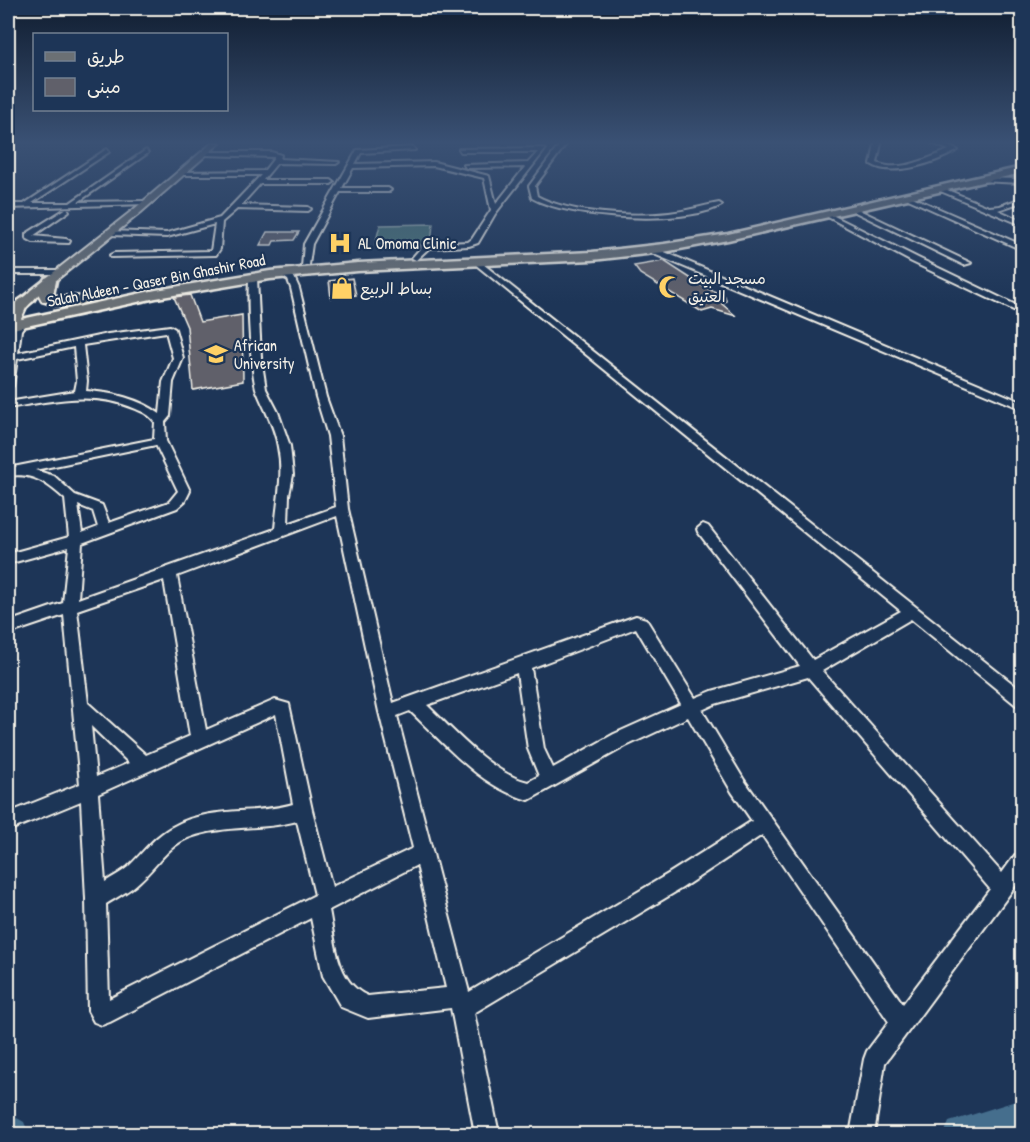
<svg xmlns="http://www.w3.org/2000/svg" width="1030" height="1142" font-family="'Patrick Hand','Playpen Sans Arabic',sans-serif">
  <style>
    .green { fill: #4c7376; stroke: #a0b2af; stroke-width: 1.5 }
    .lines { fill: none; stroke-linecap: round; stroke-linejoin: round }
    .river { fill: #456e8d; fill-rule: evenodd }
    .building { fill: #60606a; stroke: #f4f1e8; stroke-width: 1.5 }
    .minor-casing { stroke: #f4f1e8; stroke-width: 4 }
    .major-casing { stroke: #f4f1e8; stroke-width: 4 }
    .highway-casing { stroke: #f4f1e8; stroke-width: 5 }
    .minor { fill: #1d3557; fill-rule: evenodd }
    .major { fill: #6b7074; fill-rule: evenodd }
    .highway { fill: #6b7074; fill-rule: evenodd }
    .labels { text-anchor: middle; stroke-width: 4.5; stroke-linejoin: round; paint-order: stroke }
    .far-poi-label { font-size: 16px; fill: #f4f1e8; stroke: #1d3557; text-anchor: start }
    .far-street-label { font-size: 16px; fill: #f4f1e8; stroke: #1d3557 }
  </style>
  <rect width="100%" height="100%" fill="#1d3557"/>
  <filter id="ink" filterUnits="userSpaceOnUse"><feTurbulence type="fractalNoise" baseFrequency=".0167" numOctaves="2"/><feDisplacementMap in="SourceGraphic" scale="12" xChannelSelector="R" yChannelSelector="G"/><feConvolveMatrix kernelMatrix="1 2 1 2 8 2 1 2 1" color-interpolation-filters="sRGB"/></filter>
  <g filter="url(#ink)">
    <path class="green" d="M433,224l-2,20 -56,1 5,-20z"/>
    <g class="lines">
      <path class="river" d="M1022,1099v34l-78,1 5,-12z
        M8,1113l16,9 5,12h-21z"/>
    </g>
    <path class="building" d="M267,232h32l-5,8 -20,1 -2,4h-12z
      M664,261l40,26 21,9 1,5 -4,3 14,12 -24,-7 -10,3 -62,-38 -6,-8z
      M352,278l4,17 -25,3 -2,-17z
      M190,295l10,27 42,-7 1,66 -50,9 -6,-63 -13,-30z"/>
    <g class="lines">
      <g class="minor-casing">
        <path id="minor" d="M561,143h6l-32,43 2,10c33,18 95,21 132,17 17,-2 33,-7 50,-10l3,2c-37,21 -153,14 -190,-7l-3,-12z
          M875,143h6l-4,20c23,10 51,-5 72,-13l-17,-7h8l18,7c-20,12 -66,28 -87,14z
          M413,147l2,3 -54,3 -6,11 79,-2 55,14 7,28 29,-37 -59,1 -2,-3 64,-2 10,-11h-77l-2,-3 83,-1 3,2 -50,64 -17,29 -9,3 -40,2 -13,12 -4,-2 12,-14 44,-2 4,-3 19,-29 -7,-32 -50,-12 -81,2 -11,20h46l3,2 -3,2h-48l-28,52 -3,21 -7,2 2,-23 53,-94z
          M107,149l2,3 -77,51h38l76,-53 2,3 -70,49 68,-1 2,3 -140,4v-4h16z
          M202,152h69l10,3 -1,4 59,3 -3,2 -59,-1 -14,17h68l3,2 -3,2h-71l-19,21 67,2 3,2 -3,2 -71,-2 -15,13 -2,27 -4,6 -105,2 -1,-2 4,-2 97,-2 4,-27 -48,13 -57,-2 -4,-2 4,-2 57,2 53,-15 41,-43h-81l-2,-3 86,-1 11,-14 -71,-2z
          M981,178l41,1v4l-43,-2z
          M940,187l49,20 11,-1 22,-8v4l-24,8 24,11v4l-84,-35z
          M906,196h4l112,49v5l-116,-52z
          M67,208l2,3 -36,25 33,3 4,2 -1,2 -36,-1 -7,-4v-4z
          M851,208h4l116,55 -7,2 -113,-55z
          M826,214h4l88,44 104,50v6l-110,-52 -86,-46z
          M649,248h6l367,154v7l-373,-157z
          M478,260l544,431v16l-6,-2 -105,-86 -89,52 180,202 13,-18 7,-2v24l-137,186 -11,71h-24l14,-75 3,-8 22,-29 -127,-187 -80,53 -208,125 25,121h-24l-24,-126 -83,10 -27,-11 -18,-31 -12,-58 -201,104 -8,3 -8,-3 -6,-11 -2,-112 -5,-98 -73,30v-18l72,-29 -16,-169 -56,19v-12l55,-19 6,-56 -61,17v-10l61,-17 -4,-38c-18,-16 -32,-27 -57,-23v-8l146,-29 1,-17c-5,-7 -12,-10 -19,-13 -43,-19 -84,-8 -128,-1v-6l67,-11 2,-10 -3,-34 -57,12 -4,27 -5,3c0,-22 -4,-50 11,-68l7,2 -5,7 -3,23 90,-19 62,-8 5,3 8,29 -10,24 -3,34 -5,6 1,19 24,50 -5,10 -8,7 -95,35 -4,56 197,-70c2,-27 9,-55 3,-82 -3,-21 -14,-38 -21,-56 -6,-15 -11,-100 -7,-115l7,2 4,79 5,32 12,23 12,34 3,29 -4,20 -1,29 48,-17 -8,-71 -12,-39 -25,-109 -3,-8 -10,-6 4,-2 12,5 5,11 27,109 14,39 8,73 45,194 243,-87 10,3 49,79 17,-7 88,-25 -102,-134 -1,-3 6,-5 5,2 105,134 88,-49 -426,-347v-4zM166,332l7,26 -10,24 -3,32c-20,-15 -49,-22 -74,-23l1,-10 -4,-36zM156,445l22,46 -9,11 -60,21 -7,-18 -27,-10 -21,-19 -19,-6zM78,505l15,6 5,16 -16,6zM337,516l42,196 34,136 -81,39 -20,-77 -23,-106 -14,-4 -69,30 -29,-154zM164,580l26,156 -44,19 -58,-52 -11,-93zM636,628l45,76 -67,30 -61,34 -9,-19 -13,-81zM517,673l11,76 11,27 -11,6c-36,-8 -75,-52 -101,-77zM808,677l182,212 -87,115 -159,-224 -42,-70 13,-6zM410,711c35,33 71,77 119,89l97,-54 62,-29 44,75 20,29 -84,53 -199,118 -72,-276zM276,714l17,90c-39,11 -81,2 -117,21 -21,10 -32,27 -48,42 -7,6 -16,10 -23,15l-7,-88zM91,726l38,37 -33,14zM297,821l18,74 -206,104 -3,-95c11,-7 25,-14 34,-23 17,-15 27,-34 48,-43 35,-14 73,-7 109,-17zM417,865l29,123 -78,8c-32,-13 -33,-56 -39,-86z
          M8,270h53l4,2 -4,2h-53z"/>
      </g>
      <g class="major-casing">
        <path id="major" d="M212,143h8l-81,71 -100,80 -13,14 -9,20h-8l-1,-4 7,-17 16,-17 102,-80z"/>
      </g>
      <g class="highway-casing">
        <path id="highway" d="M1022,167v6l-294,67 -64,12 -72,8 -234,11 -88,8 -114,19 -148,32v-8l148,-32 114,-19 88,-8 234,-11 72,-8 64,-10z
          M50,277l6,4 -3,14c11,4 26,-2 35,5 -12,10 -32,5 -46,1l-4,-8 7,-15z
          M28,294l7,4 -2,3 -20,16 -5,1v-10z"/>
      </g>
      <use href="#minor" class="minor"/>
      <use href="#major" class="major"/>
      <use href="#highway" class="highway"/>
    </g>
  </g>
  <linearGradient id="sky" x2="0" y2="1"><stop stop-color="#101d30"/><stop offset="0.47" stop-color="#3a5174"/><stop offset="1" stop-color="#3a5174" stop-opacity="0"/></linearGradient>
  <rect width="1030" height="303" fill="url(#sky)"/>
  <defs>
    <g id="hospital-bare" transform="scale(1.8)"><path d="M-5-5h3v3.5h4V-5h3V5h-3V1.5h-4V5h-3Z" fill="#ffd166" stroke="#1d3557" stroke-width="2.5" paint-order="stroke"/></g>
    <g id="mosque-bare" transform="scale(1.8)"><path d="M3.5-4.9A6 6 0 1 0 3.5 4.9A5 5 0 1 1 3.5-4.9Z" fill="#ffd166" stroke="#1d3557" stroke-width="2.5" paint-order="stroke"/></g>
    <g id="shop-bare" transform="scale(1.8)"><path d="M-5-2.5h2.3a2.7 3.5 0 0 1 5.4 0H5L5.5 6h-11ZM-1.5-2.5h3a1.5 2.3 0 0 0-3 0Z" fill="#ffd166" stroke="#1d3557" stroke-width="2.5" paint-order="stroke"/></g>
    <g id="university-bare" transform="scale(1.8)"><path d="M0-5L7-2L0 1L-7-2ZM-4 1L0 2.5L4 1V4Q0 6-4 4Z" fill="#ffd166" stroke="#1d3557" stroke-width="2.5" paint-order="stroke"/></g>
  </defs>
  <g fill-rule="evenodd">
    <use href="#hospital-bare" x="340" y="243"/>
    <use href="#mosque-bare" x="670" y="287"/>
    <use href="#shop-bare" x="342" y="288"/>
    <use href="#university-bare" x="216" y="354"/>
  </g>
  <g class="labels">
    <g class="far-poi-label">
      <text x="358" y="249">AL Omoma Clinic</text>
      <text x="688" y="284">مسجد البيت<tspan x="688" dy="18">العتيق</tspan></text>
      <text x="360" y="294">بساط الربيع</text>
      <text x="234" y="351">African<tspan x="234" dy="18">University</tspan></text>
    </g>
    <g class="far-street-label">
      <text transform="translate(156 280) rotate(-11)" y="6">Salah Aldeen - Qaser Bin Ghashir Road</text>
    </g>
  </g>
  <rect width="1030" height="1142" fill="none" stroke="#1d3557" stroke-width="30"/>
  <rect x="15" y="15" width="1000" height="1112" fill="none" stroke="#f4f1e8" stroke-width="2" filter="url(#ink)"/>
  <rect x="33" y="33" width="195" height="78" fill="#1d3557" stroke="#738091" stroke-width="1.5"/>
  <rect x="45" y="52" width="30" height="9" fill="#6b7074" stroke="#738091" stroke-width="1.5"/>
  <text x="87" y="63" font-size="18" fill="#f4f1e8">طريق</text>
  <rect x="45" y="78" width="30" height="18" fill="#60606a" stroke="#738091" stroke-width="1.5"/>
  <text x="87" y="93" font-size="18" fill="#f4f1e8">مبنى</text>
</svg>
